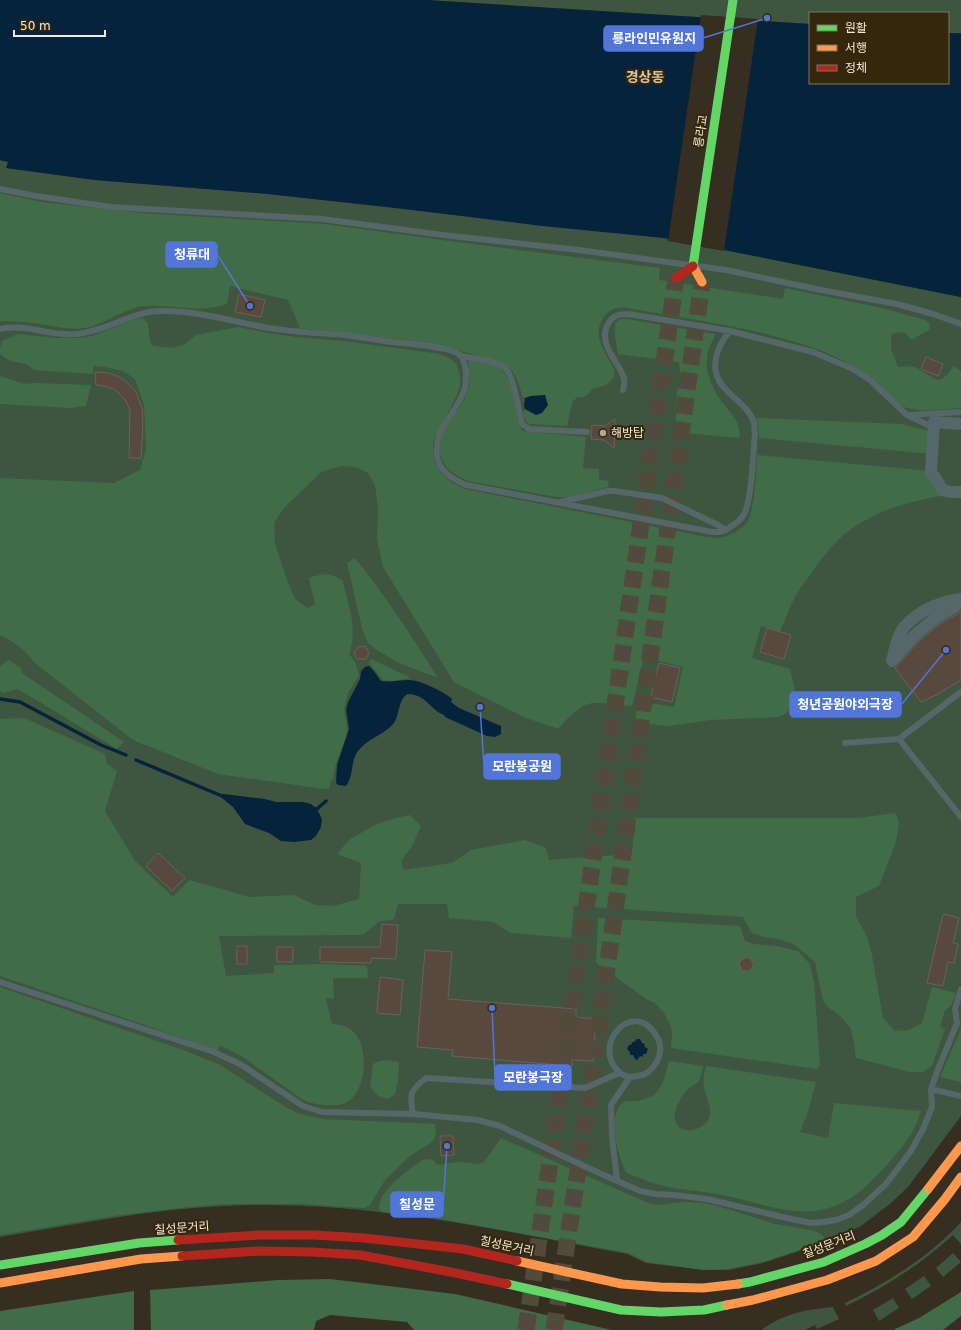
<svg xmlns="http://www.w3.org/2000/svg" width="961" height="1330" font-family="'DejaVu Sans','Noto Sans KR',sans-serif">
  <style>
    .green { fill: #3e563f }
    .forest { fill: #416c48 }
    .water { fill: #05243c }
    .pier { fill: #362e20 }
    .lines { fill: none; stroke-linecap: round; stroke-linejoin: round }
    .stream { stroke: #05243c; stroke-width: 3.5 }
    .building { fill: #58493e; stroke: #6b6159 }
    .secondary-tunnel { stroke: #524a3c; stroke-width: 17; stroke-dasharray: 17 8; stroke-linecap: butt }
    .lane { stroke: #566769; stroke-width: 6 }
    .street { stroke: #566769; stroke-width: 12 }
    .fast { stroke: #63d668; stroke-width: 9 }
    .slow { stroke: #ff974d; stroke-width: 9 }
    .jam { stroke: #b3261e; stroke-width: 9 }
    .poi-dot { fill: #b0a898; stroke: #35270c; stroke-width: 1.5 }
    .labels { text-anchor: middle; stroke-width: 4; stroke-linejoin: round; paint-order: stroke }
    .street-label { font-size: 12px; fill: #f2e9d9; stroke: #35270c }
    .poi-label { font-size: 12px; fill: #f2e9d9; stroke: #35270c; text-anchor: start }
    .quarter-label { font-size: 14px; font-weight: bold; fill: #d5c4a5; stroke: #35270c }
    .leader { fill: none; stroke: #5275d8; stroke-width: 1.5 }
    .callout-dot { fill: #5275d8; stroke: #35270c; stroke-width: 1.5 }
    .callout { fill: #5275d8; stroke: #5275d8; stroke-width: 1.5 }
    .callout-label { font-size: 13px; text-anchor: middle; font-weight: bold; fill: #fff }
  </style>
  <rect width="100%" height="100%" fill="#362e20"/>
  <path class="green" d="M426,0h535v33h-13v-20h-138v11z
    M0,160l8,2 -1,6 88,12 173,14 396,44 297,59v819l-53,71 -17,16 -30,23 -34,16 -64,21 -34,7h-25l-58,-7 -19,-9c-133,-25 -267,-55 -403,-48 -75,3 -150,19 -224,31z
    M961,1222v22l-8,-9c-32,29 -67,52 -107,71l-1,-3c43,-21 84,-46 116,-81z
    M953,1253l8,9 -18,15 -7,-9z
    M924,1276l7,10 -19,13 -7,-10z
    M893,1298l6,10 -20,13 -6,-11z
    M833,1307l6,12 -22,10 -2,-4 -10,5h-44c22,-16 46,-21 72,-23z"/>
  <path class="forest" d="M0,193l42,9 99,11 184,11 109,15 226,29 -1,12 124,19 2,-11 97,20 43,12 5,4 -1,6 -18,10 -6,-7 -8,-1 -6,3v14l7,18c5,0 11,-1 16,0 19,7 24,25 39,-1l8,5v37c-16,1 -43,5 -57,-1 -8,-3 -22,-20 -30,-26 -21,-18 -49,-30 -75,-38 -56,-17 -115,-25 -172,-35 -11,-1 -18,1 -24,10 -16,26 18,46 10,60 -6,9 -13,8 -21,11 -4,7 -7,8 -15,8l-5,6 -5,23 -37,-2 -5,-3 -2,-8 2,-4 11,6 6,-4 6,-6 -3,-10 -14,1 -6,2 -3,-2 -2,-8 -4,-11 -6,-9 -12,-7 -67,-18 -131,-15 -12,-28 -58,-14 -3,18c-28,10 -53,0 -82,2 -21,2 -39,18 -60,22 -14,2 -26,-1 -39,-3 -16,-3 -31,-4 -46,-4z
    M143,318l5,5 2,18 3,5 19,2 13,-4 11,-9 42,-8 31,6 27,4 48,4 96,13 11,5 6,6 3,11v10l-3,9 -24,47v9l2,12 6,10 10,9 14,7 241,48c4,0 8,1 12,1 10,-1 24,-8 29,-16 8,-12 9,-51 10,-67l174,16 16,24c-39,6 -78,17 -108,44 -10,10 -19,22 -27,33 -5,8 -13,16 -17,25 -6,11 -10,23 -15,34l-19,-5 -9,32 38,11c4,18 12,38 -11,48l-68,3 -43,6 -33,-4 3,-21 36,6 9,-40 -39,-10 -12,49c-11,-1 -34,-5 -44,-2 -12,4 -21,15 -29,24h-3l-30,-10 -72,-36 -71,-115 -6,-28 1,-32 -3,-22 -7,-12 -12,-6 -15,-1 -20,6 -37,36 -10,15 1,21 12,36 8,19 13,9 7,-4 -6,-26c13,-5 21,-5 33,2 7,25 16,49 7,74l6,8 4,13 -11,18 -4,16 3,20 -1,7 -10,27 -3,16 -3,3v6l-6,1 -106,-15 -85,-34 -97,-76c-10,-12 -21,-23 -36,-29v-157l114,5 26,-13 6,-21 -2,-44 -9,-26 -12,-8 -19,-4 -11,-1v8l-59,-4 -8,-6 -16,-3 -10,-7v-6l2,-7 16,-7 39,4h22l13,-2 40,-16z
    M621,319h6l88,15c-1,5 -2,7 -5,11 -3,7 -4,17 -3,24 2,9 6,19 10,26 9,15 25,24 22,43l-64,-6 2,-40 4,-13 -2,-17 -61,-8 -3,-18v-13z
    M470,359c8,2 17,4 24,6 17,6 19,31 22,46 1,6 3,15 7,20l63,6 -3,31 16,1v10l10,2 -1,6 -38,10h-14l-88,-16c-13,-6 -24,-12 -28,-27 -4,-24 22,-42 28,-64 3,-9 0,-19 0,-28z
    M0,376l24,8 10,-1 57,2 -5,21 -15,2 -71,-4z
    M756,418l145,6 29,7 2,23 -173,-16 -1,-14z
    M355,558c31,38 57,79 83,120l-39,-15 -22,-13 -10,-8 -5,-14 -15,-65z
    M371,659l40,19 -20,3 -8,-1 -14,-17z
    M9,660l12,8 1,5 102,69 -7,7 -99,-60 -15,4 -3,-2v-25z
    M24,718l81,36 2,10 10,7 -12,40 30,50 38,36 16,-17 61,17 44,-2 21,10 18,1 26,-7 2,-36 -24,-9 13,-15 27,-15 15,-5 18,-4 11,11 -9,20 -11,15 2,9 49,-7 19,-13 54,-10 21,8 3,12 83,-6 2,-36h223l39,-5 3,10 -3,19 -17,44 -23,11v19l11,21 5,18 11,63 12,13 14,-1 13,-7 10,-36 24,6 -5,13 -6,4 -5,16 5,3 -13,37 -9,6h-13l-54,-14 -2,-16 -4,-15 -12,-13 -9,-6 -6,-7 -8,-39 -20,-17 -16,-6 -15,-2 -12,-4 -9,-16 -169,-11 -3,32 -60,-5 -18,-11 -44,-4 -2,-14h-49l-4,15 -16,3 -15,13 -144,1 7,40 48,-3v-8l52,-1 41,2 1,12h-35l1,21 -8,-1 6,26c5,1 11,1 15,3 23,11 21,59 3,73 -10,9 -36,5 -47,0l-60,-43 -23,-12 -3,6 -78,-28 -139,-47v-257z
    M598,918l142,8 5,15 9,3 22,2 22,5 11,12 5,18 6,85 -3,3 -146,-21 1,-12 -1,-9 -7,-14 -9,-10 -9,-4 -50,-36z
    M0,987l186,64 34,14 64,41 16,8 24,5 111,5 1,6 -1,8 -3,4 -22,14 -25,24 -15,25 -5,3 -64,-4h-77l-46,4 -64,8 -114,19z
    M961,1029v53l-21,-5z
    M386,1060l13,2 -1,18 -3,14 -7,5 -10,-3 -8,-9 3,-23 6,-3z
    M669,1061l34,5c-1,5 -2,10 -4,15 -3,4 -6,4 -10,7 -8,7 -20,29 -11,38 9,10 31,1 32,-11 1,-10 -4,-18 -6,-27 -1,-8 0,-14 2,-22l110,16 -8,30 -8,20 28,6 6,-35 87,8c-6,22 -21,39 -36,56 -32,36 -60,52 -109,41 -20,-4 -39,-11 -59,-14 -28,-5 -51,-4 -77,-16 -5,-2 -10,-3 -14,-6 -8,-15 -20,-60 -2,-70 5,-2 8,0 13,-1 4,-1 11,-3 15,-5 11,-6 14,-24 17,-35z
    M501,1138l147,65 8,2 29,-3 19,1 17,4 54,17 35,6 7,2 6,4 3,5 -63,21 -35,7 -24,1 -57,-8 -18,-9 -194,-35 -53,-6 -3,-3c-1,-19 29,-38 43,-49l5,-1 6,1 4,5 21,-3 20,2 6,-2z
    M330,1279l125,15 157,36h-198l-7,-8 -77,-7 -14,6 -2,9h-163l-1,-40 128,-10z
    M134,1291v39h-134v-19z
    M961,1292v24l-18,14h-50l26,-12z"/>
  <path class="water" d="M0,0h426l384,24v59h138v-50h13v264l-297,-59 -122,-12 -153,-19 -121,-13 -173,-14 -89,-12 2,-6 -8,-2z
    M545,395l3,10 -6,8 -6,2 -11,-6 -1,-3 1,-8 6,-2z
    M369,666l4,4 8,11c12,2 25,-3 35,0 9,2 30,12 36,18l-1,3 8,6 42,18v8l-6,3 -8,-1 -42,-19 -1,-2c-15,-6 -17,-20 -36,-21 -10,5 -8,20 -14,29 -11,13 -29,16 -38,31 -5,10 -3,23 -10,32l-8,-1 -2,-2 1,-18 12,-36 -3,-19 2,-8 12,-23 1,-8 4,-4z
    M224,794l41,5 11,3h27l8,2 6,5 5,10 -1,8 -5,9 -5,4 -17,2 -13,-1 -12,-8 -24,-9 -12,-17 -15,-12z
    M637,1039h3l2,4 3,1 -1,2 4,3 -2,5h-3v3l-3,-1 -3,4 -2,-1 -2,-4h-3v-3l-3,-3 2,-4h2l1,-3h2z"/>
  <path class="pier" d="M701,15l57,4 -34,232 -56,-10z"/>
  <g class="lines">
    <path class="stream" d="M0,699l20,3 81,43 25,10
      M136,760l86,36
      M314,809h3l9,-8"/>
  </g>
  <path class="building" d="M239,294l26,6 -4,17 -26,-5z
    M926,357l17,7 -5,12 -17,-7z
    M95,372l14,1 10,4 9,6 8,9 6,16 1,15 -2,35h-12l1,-47 -4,-10 -7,-8 -6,-4 -8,-3 -9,-1z
    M615,419l-1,29 -10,-8 -13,-1 1,-14 13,1z
    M961,612v68l-25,15 -15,7 -26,-34 26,-29 20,-16z
    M767,628l24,7 -7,24 -24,-7z
    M365,646l4,7 -3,6h-9l-3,-6 4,-6z
    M659,663l21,5 -8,34 -21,-5z
    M158,853l27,25 -13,13 -26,-25z
    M943,914l16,4 -6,25 5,1 -4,19 -6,-1 -5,24 -16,-3z
    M382,924l16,1 -2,34 -25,-1v5l-51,-1v-15h60z
    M237,946h10v18h-10z
    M277,947h16v15h-16z
    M425,950l27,2 -4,47 128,10v8l20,2 -3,42 -21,-1v6l-120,-10 1,-6 -36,-3z
    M743,958h7l4,7 -4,6h-8l-3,-7z
    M380,977l23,3 -3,35 -23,-2z
    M440,1136h13l1,19 -13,1z"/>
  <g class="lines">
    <path class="secondary-tunnel" d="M526,1330l150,-1052
      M554,1330l38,-253 110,-795"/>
    <path class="lane" d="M0,189l36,7 75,11 211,12 121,16 136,15 147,20 90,19 81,15 36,10 28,10
      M0,329c26,-6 51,8 77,5 31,-3 56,-24 87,-23 36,0 70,11 105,17 25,4 50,5 75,7 16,2 33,5 49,7 15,2 57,4 67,13 5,5 5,12 6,18 0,4 0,11 -1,15 -7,25 -32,40 -28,68 2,16 16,23 29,29l246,47h8l6,-2
      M460,356c13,2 36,4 45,12 10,9 13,43 17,56l7,5 58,3
      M623,390c1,-4 2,-9 1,-12 -1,-3 -3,-6 -4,-9 -8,-13 -21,-29 -12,-45 5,-9 11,-10 21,-10l101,17 83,21 40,17 17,11 37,35 27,13
      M909,415l52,-3
      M560,502l48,-11h7l47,7 56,27 8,5c6,-4 13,-8 17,-14 9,-13 10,-65 12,-83 -1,-3 0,-7 -1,-10 -7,-25 -45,-32 -38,-65 2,-11 7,-19 14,-27
      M899,739l62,-47
      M845,743l54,-4 62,78
      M0,982l214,70 26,12 63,42 19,6 91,2 65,6 22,6 86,41 54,24 16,3 18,1 33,4 84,20 21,4 11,-1 13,-2 13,-5 14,-10 23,-21 25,-33 12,-22 9,-22 -1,-18 6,-17 20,-49 -2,-14 6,-20
      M931,1089l30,7
      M413,1114c-4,-20 -3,-23 13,-36l159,10 34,-15
      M617,1180l-5,-43 -1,-32 19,-28c5,-1 11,-1 15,-3 12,-7 20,-24 12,-37 -23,-41 -67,8 -38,35 2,3 8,4 11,5"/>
    <path class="street" d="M961,424l-27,-2 -3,49v2c6,5 7,11 12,17l7,2h11
      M893,660l23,-26 21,-17 24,-14
      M892,661c3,-12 5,-26 13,-35 15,-16 35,-24 56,-27"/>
    <path class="fast" d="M693,266l40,-266
      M0,1265l139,-22 39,-3
      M507,1284l114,26 40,2 43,-2 23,-5
      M738,1284l12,-2 74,-20 41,-18 17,-9 19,-13 27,-33"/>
    <path class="slow" d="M693,266l9,16
      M928,1189l33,-43
      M517,1261l105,23 38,3 43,1 35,-4
      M0,1283l141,-24 41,-3
      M727,1305l26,-5 74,-20 49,-19 37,-24 32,-38 16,-22"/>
    <path class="jam" d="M676,278l17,-12
      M178,1240l82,-5h54l50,3 99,11 54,12
      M182,1256l76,-5 54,1 48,3 96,18 51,11"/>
  </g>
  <circle class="poi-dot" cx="603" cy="433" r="4"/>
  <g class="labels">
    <g class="street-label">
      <text transform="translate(701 131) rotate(-81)" y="4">릉라교</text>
      <text transform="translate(182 1228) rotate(-4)" y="4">칠성문거리</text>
      <text transform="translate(829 1245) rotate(-21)" y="4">칠성문거리</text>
      <text transform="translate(507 1246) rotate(12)" y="4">칠성문거리</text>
    </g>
    <g class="poi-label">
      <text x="611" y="437">해방탑</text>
    </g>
    <g class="quarter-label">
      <text x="645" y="82">경상동</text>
    </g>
  </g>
  <path class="leader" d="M767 18L703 38M250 306L217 254M946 650L901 705M480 707L484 766M492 1008L495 1077M447 1146L443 1205"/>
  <g class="callout-dot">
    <circle cx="767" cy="18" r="4"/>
    <circle cx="250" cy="306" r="4"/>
    <circle cx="946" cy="650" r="4"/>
    <circle cx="480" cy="707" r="4"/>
    <circle cx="492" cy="1008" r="4"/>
    <circle cx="447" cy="1146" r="4"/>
  </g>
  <g class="callout">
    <rect x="604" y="26" width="99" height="25" rx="4"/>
    <rect x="166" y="242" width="51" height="25" rx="4"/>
    <rect x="790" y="692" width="111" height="25" rx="4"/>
    <rect x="484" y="754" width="76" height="25" rx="4"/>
    <rect x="495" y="1065" width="76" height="25" rx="4"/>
    <rect x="391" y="1192" width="52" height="25" rx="4"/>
  </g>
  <g class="callout-label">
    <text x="654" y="43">릉라인민유원지</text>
    <text x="192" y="259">청류대</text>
    <text x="845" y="709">청년공원야외극장</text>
    <text x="522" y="771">모란봉공원</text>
    <text x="533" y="1082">모란봉극장</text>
    <text x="417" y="1209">칠성문</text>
  </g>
  <rect x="809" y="12" width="140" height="72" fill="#35270c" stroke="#81755e"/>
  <rect x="817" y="25" width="20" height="6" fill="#63d668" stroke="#81755e"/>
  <text x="845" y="32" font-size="12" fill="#f2e9d9">원활</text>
  <rect x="817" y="45" width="20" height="6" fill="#ff974d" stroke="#81755e"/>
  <text x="845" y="52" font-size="12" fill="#f2e9d9">서행</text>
  <rect x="817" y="65" width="20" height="6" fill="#b3261e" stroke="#81755e"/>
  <text x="845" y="72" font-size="12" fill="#f2e9d9">정체</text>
  <path d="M14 30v6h91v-6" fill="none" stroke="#f2e9d9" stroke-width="2"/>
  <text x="20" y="30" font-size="12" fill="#f2e9d9" stroke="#35270c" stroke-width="3" paint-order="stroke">50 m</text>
</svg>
